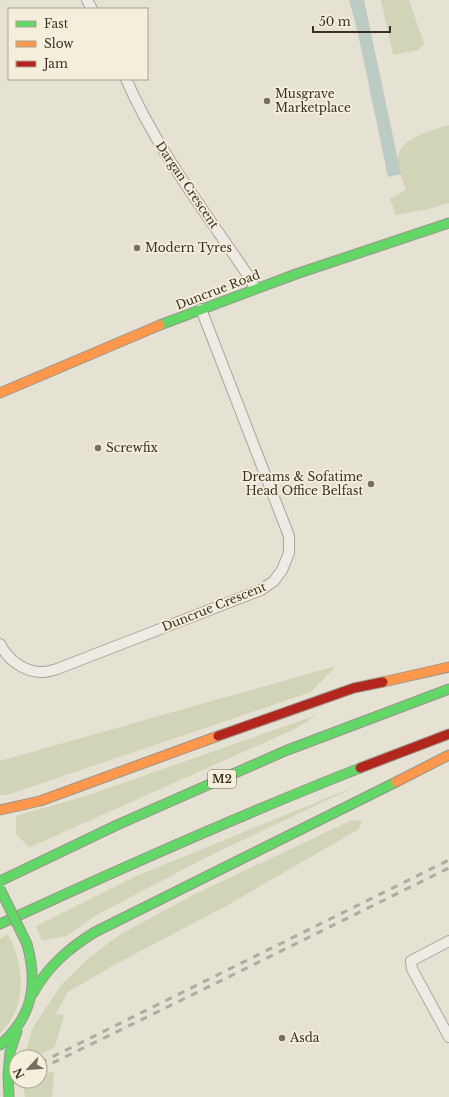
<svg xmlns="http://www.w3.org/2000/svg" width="449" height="1097" font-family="'Libre Baskerville',serif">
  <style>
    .green { fill: #d2d4b7 }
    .water { fill: #bccbc4 }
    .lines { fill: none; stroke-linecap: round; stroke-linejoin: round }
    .street-casing { stroke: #aba69b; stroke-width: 12 }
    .fast-casing { stroke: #9a968b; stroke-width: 11 }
    .slow-casing { stroke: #9a968b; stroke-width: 11 }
    .jam-casing { stroke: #9a968b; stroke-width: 11 }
    .street { stroke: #eeebe4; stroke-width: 10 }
    .fast { stroke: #63d668; stroke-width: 9 }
    .slow { stroke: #ff974d; stroke-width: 9 }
    .jam { stroke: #b3261e; stroke-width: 9 }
    .rail { stroke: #aeaba3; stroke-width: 3; stroke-dasharray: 7 7; stroke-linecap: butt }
    .fast-bridge-casing { stroke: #9a968b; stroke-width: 11; stroke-linecap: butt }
    .fast-bridge { stroke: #63d668; stroke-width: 9 }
    .poi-dot { fill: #766e61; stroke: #f4efdb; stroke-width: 1.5 }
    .labels { text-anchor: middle; stroke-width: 3.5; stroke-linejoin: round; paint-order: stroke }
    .shield { fill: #f4efdb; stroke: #72695a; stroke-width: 1 }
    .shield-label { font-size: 11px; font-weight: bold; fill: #3a3023 }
    .poi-label { font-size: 12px; fill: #3a3023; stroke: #f4efdb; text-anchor: start }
    .street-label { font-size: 12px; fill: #3a3023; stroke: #f4efdb }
  </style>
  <rect width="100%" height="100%" fill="#e5e1d3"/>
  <path class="green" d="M381,0h28l15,44 -6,6 -25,5z
    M449,125v78l-21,6 -32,6 -6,-16 16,-9c-3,-9 -9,-25 -8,-34 2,-17 36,-27 51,-31z
    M336,666l-25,26 -304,103h-7v-34z
    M317,715l-22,14 -265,118 -14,-12v-19l73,-21z
    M361,784l-158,75 -110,58 -26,19 -25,5 -6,-15 98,-49z
    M352,820l10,1 -3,8 -133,77 -112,59 -46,27 -12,22 8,1 -9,32 -21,10h-10l9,-30 29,-43 28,-27 31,-23 76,-41z
    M8,934c17,34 20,70 -8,100v-95z
    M54,1071l-2,26h-27l-2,-14 4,-2h13v-5z"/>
  <path class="water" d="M349,0h15l37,174 -13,3 -31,-148z"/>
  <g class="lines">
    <g class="street-casing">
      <path id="street" d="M87,0l5,9
        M126,79c31,71 78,131 121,195l8,14
        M0,644c8,16 25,29 44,28 4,0 9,-2 13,-3l204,-79 13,-9 8,-11 7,-17v-17l-88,-227
        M449,941l-38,20 1,8 37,68"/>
    </g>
    <g class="fast-casing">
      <path id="fast" d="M160,325l136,-51 153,-51
        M0,881l117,-56 168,-74 164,-62
        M0,924c119,-55 238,-108 360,-156
        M33,993c15,-27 36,-45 62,-61l301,-150
        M0,1045c33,-29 38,-60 27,-101
        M9,1097l-1,-21 2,-24 7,-21"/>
    </g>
    <g class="slow-casing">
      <path id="slow" d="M0,393l160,-68
        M383,682l66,-15
        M396,782l53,-27
        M0,810l40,-9 178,-65"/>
    </g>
    <g class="jam-casing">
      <path id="jam" d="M218,736l136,-48 29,-6
        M360,768l89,-34"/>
    </g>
    <use href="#street" class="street"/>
    <use href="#fast" class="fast"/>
    <use href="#slow" class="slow"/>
    <use href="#jam" class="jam"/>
    <path class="rail" d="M40,1063l409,-203
      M40,1069c137,-66 273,-134 409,-201"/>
    <g class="fast-bridge-casing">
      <path id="fast-bridge" d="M0,889l27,55"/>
    </g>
    <use href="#fast-bridge" class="fast-bridge"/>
  </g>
  <g class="poi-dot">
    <circle cx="267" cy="101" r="4"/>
    <circle cx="137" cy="248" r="4"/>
    <circle cx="98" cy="448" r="4"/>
    <circle cx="371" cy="484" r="4"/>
    <circle cx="282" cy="1038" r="4"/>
  </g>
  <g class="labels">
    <rect class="shield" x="208" y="770" width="28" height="18" rx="3"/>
    <g class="shield-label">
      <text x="222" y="783">M2</text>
    </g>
    <g class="poi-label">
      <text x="275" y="98">Musgrave<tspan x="275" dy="14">Marketplace</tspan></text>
      <text x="145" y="252">Modern Tyres</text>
      <text x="106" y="452">Screwfix</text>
      <text x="363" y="481" text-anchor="end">Dreams &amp; Sofatime<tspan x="363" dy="14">Head Office Belfast</tspan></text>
      <text x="290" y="1042">Asda</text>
    </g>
    <g class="street-label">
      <text transform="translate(187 185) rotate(56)" y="4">Dargan Crescent</text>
      <text transform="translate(218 290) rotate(-21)" y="4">Duncrue Road</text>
      <text transform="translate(214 607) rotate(-22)" y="4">Duncrue Crescent</text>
    </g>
  </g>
  <rect x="8" y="8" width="140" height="72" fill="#f4efdb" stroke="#aaa391"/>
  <rect x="16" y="21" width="20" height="6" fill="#63d668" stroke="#aaa391"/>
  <text x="44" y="28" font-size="12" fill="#3a3023">Fast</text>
  <rect x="16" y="41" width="20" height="6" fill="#ff974d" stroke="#aaa391"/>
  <text x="44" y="48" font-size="12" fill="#3a3023">Slow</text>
  <rect x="16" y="61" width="20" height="6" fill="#b3261e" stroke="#aaa391"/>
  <text x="44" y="68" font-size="12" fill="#3a3023">Jam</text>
  <g transform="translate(28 1069) rotate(244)"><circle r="19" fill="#f4efdb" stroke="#aaa391"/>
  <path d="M0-3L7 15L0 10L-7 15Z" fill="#766e61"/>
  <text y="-6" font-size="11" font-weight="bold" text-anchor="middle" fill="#3a3023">N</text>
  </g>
  <path d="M313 26v6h77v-6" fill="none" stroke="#3a3023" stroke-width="2"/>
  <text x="319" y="26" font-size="12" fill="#3a3023" stroke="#f4efdb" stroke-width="3" paint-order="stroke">50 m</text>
</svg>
